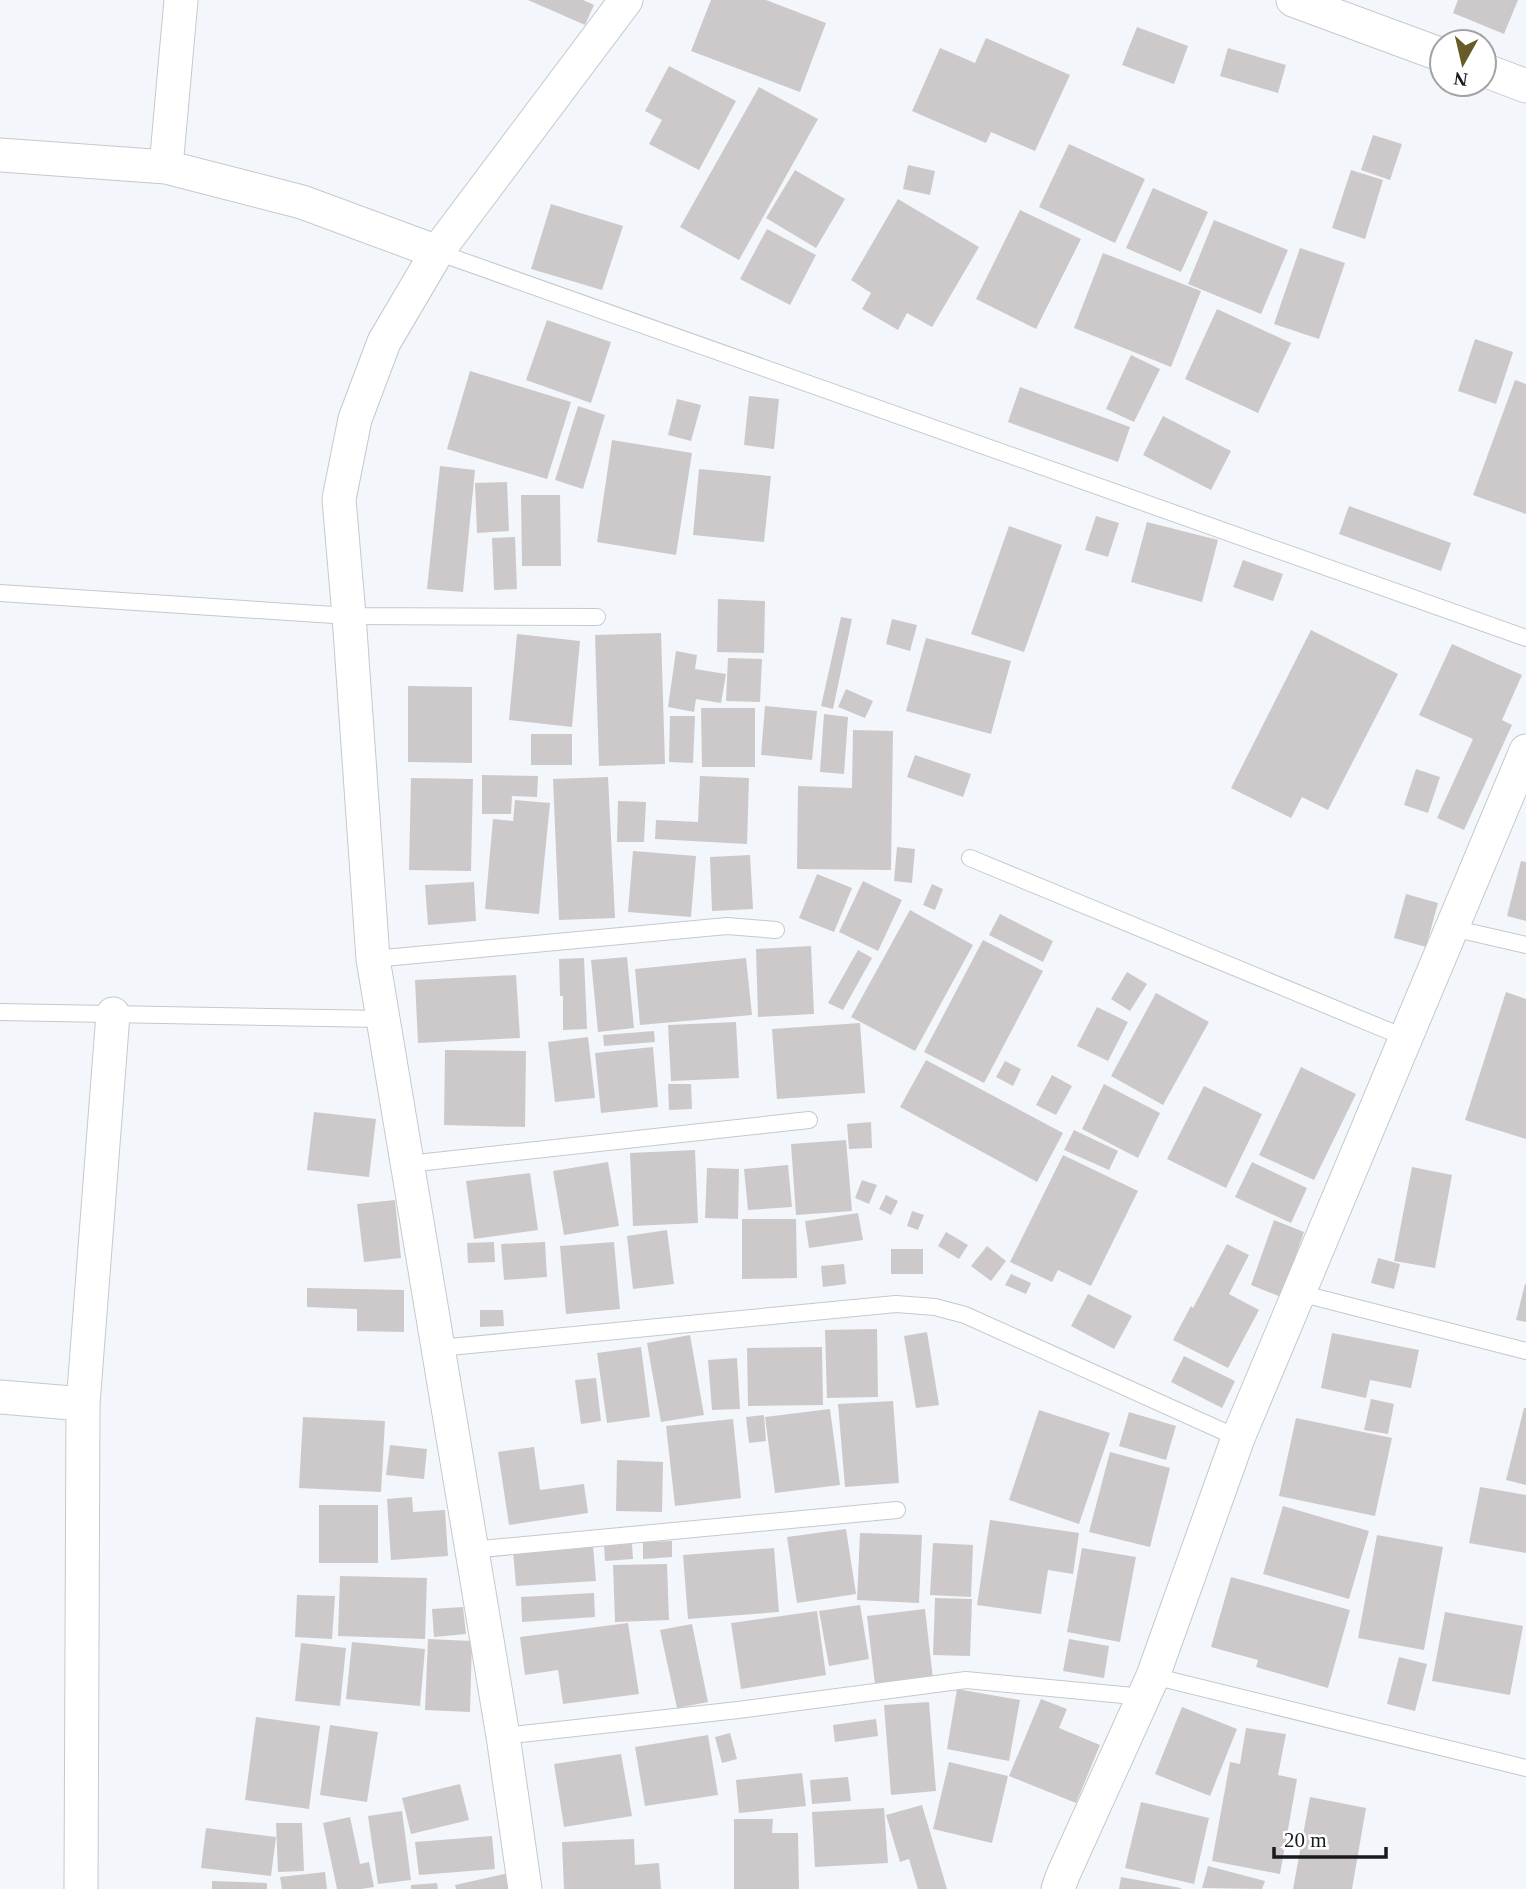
<svg xmlns="http://www.w3.org/2000/svg" width="1526" height="1889" font-family="'Times New Roman',serif">
  <style>
    .building { fill: #cdc9cb }
    .lines { fill: none; stroke-linecap: round; stroke-linejoin: round }
    .lane-casing { stroke: #c5c9cc; stroke-width: 18 }
    .street-casing { stroke: #c5c9cc; stroke-width: 35 }
    .lane { stroke: #fff; stroke-width: 16 }
    .street { stroke: #fff; stroke-width: 33 }
  </style>
  <rect width="100%" height="100%" fill="#f3f6fa"/>
  <path class="building" d="M528,0h55l11,5 -9,20z
    M711,0h55l60,23 -26,69 -109,-41z
    M1458,0h60l-14,34 -51,-21z
    M1137,27l51,19 -14,38 -52,-19z
    M986,38l84,37 -35,76 -44,-19 -5,11 -74,-32 28,-63 35,15z
    M1228,48l58,17 -8,28 -58,-17z
    M669,66l67,35 -37,69 -50,-26 13,-24 -17,-9z
    M759,87l59,32 -79,141 -59,-33z
    M1373,135l29,9 -12,36 -29,-10z
    M1069,144l76,35 -30,64 -76,-36z
    M908,165l27,6 -5,24 -27,-6z
    M795,170l50,29 -29,49 -50,-30z
    M1351,170l32,10 -18,59 -33,-11z
    M1153,188l55,24 -27,60 -55,-24z
    M898,199l81,48 -47,80 -25,-14 -9,17 -36,-21 9,-16 -20,-13z
    M551,204l72,22 -21,64 -71,-21z
    M1020,210l61,29 -45,90 -60,-30z
    M1214,220l74,30 -27,64 -73,-30z
    M767,229l49,26 -26,50 -50,-26z
    M1300,248l45,15 -26,76 -45,-15z
    M1103,253l98,38 -30,76 -97,-39z
    M1217,309l74,34 -33,70 -73,-34z
    M547,320l64,22 -20,61 -65,-23z
    M1475,339l38,13 -17,52 -38,-13z
    M1131,355l29,14 -26,53 -28,-13z
    M470,371l101,31 -24,77 -100,-30z
    M1515,380l11,4v130l-53,-19z
    M1020,387l110,40 -12,35 -110,-40z
    M749,396l30,3 -5,50 -30,-4z
    M677,399l24,6 -10,36 -23,-6z
    M578,406l27,9 -22,74 -28,-9z
    M1163,416l68,35 -20,39 -68,-35z
    M612,440l80,13 -16,102 -79,-13z
    M440,466l35,4 -12,122 -36,-3z
    M699,469l72,7 -7,66 -71,-7z
    M507,482l2,49 -32,2 -2,-50z
    M521,495h39l1,71h-39z
    M1349,506l102,37 -10,28 -102,-37z
    M1096,516l23,7 -11,34 -23,-7z
    M1147,522l71,18 -16,62 -71,-20z
    M1009,526l53,19 -38,107 -53,-18z
    M515,537l2,52 -23,1 -2,-52z
    M1243,560l40,14 -10,27 -40,-14z
    M718,599l47,2 -1,52 -47,-1z
    M841,617l11,2 -19,90 -12,-3z
    M892,619l25,6 -7,26 -24,-7z
    M1311,630l87,44 -70,136 -26,-13 -11,21 -60,-30z
    M661,633l4,131 -66,2 -4,-131z
    M517,634l63,7 -8,86 -63,-7z
    M926,638l85,23 -20,73 -85,-23z
    M1452,644l70,31 -20,45 10,5 -48,105 -27,-12 36,-79 -54,-24z
    M676,651l21,4 -2,14 31,5 -5,29 -25,-4 -2,13 -26,-5z
    M728,658l34,1 -2,43 -34,-1z
    M408,686l64,1v76l-64,-1z
    M846,689l27,12 -8,17 -27,-11z
    M765,706l52,5 -5,49 -51,-5z
    M701,708h54v59h-53z
    M824,714l24,3 -4,57 -24,-2z
    M670,716h25l-2,47 -24,-1z
    M853,730l40,1 -2,139 -94,-1 1,-83 54,2z
    M531,734h41v31h-41z
    M915,755l56,19 -8,23 -56,-20z
    M1416,769l24,8 -12,36 -24,-8z
    M482,775l56,1 -1,21 -25,-1 -1,18h-29z
    M700,776l49,2 -2,66 -92,-5 1,-19 42,2z
    M608,777l7,141 -56,2 -6,-141z
    M411,778l62,1 -2,92 -62,-1z
    M515,800l35,3 -11,111 -54,-5 8,-90 20,2z
    M618,801l28,1 -2,40h-27z
    M897,847l18,2 -3,34 -18,-2z
    M633,851l63,5 -5,61 -63,-5z
    M750,855l3,54 -41,2 -2,-54z
    M1521,861l5,1v59l-19,-5z
    M817,874l35,14 -18,44 -35,-14z
    M863,881l39,19 -24,51 -39,-19z
    M474,882l2,39 -48,4 -3,-40z
    M932,884l11,5 -8,21 -12,-5z
    M1406,894l32,9 -12,44 -32,-9z
    M910,910l63,35 -58,106 -64,-34z
    M1000,914l53,27 -10,21 -54,-27z
    M983,940l60,31 -59,112 -60,-31z
    M811,946l3,68 -56,3 -2,-68z
    M858,950l14,8 -29,52 -15,-7z
    M627,957l7,71 -36,4 -7,-72z
    M584,958l3,71 -24,1v-34h-3l-1,-37z
    M746,958l6,57 -112,10 -5,-56z
    M1127,972l20,12 -17,27 -19,-12z
    M516,975l4,63 -102,5 -3,-63z
    M1506,992l20,7v140l-61,-19z
    M1156,993l53,29 -46,83 -52,-29z
    M1097,1007l31,15 -20,39 -31,-15z
    M736,1022l3,56 -68,3 -3,-56z
    M860,1023l5,70 -88,6 -5,-70z
    M654,1031l1,11 -51,4 -1,-11z
    M588,1037l7,61 -40,4 -7,-60z
    M653,1047l5,60 -57,6 -6,-60z
    M445,1050l81,1 -1,76 -81,-2z
    M926,1060l137,73 -26,49 -137,-75z
    M1005,1061l16,8 -8,17 -17,-9z
    M1301,1067l55,27 -42,86 -55,-25z
    M1052,1075l20,11 -16,29 -20,-10z
    M668,1084h23l1,25 -23,1z
    M1104,1084l56,29 -22,45 -56,-29z
    M1204,1086l58,28 -36,74 -59,-29z
    M314,1112l62,7 -7,58 -62,-7z
    M871,1122l1,26 -23,1 -2,-25z
    M1074,1130l44,21 -9,19 -45,-20z
    M846,1140l6,71 -56,4 -5,-71z
    M695,1150l3,73 -65,3 -3,-73z
    M1063,1155l75,36 -47,95 -33,-16 -6,12 -42,-20z
    M608,1162l11,64 -55,9 -11,-64z
    M1252,1162l55,26 -16,35 -56,-26z
    M788,1165l4,42 -44,3 -4,-41z
    M1412,1167l40,8 -17,93 -41,-7z
    M707,1168l32,1 -1,50 -33,-1z
    M530,1173l8,57 -64,9 -8,-58z
    M862,1180l15,5 -8,19 -14,-6z
    M886,1195l12,6 -7,14 -12,-6z
    M395,1200l6,58 -37,4 -7,-58z
    M912,1211l12,4 -6,15 -11,-4z
    M858,1213l5,27 -54,8 -4,-27z
    M742,1219h54l1,59 -55,1z
    M1274,1220l30,12 -23,65 -30,-12z
    M667,1230l7,54 -41,5 -6,-53z
    M946,1232l22,13 -9,14 -21,-13z
    M494,1242l1,20 -27,1 -1,-20z
    M545,1242l2,35 -43,3 -3,-36z
    M614,1242l6,67 -54,5 -6,-68z
    M1227,1244l22,11 -20,39 30,16 -31,58 -55,-28 18,-34 2,2z
    M987,1246l19,15 -15,20 -20,-15z
    M891,1249h32v25h-32z
    M1378,1258l22,6 -6,25 -23,-6z
    M844,1264l2,20 -23,3 -2,-21z
    M1011,1274l20,9 -5,11 -21,-9z
    M1525,1284h1v38l-10,-2z
    M307,1288l97,2v42l-47,-1v-22l-50,-2z
    M1088,1294l44,22 -18,33 -43,-23z
    M480,1310h23l1,16 -24,1z
    M877,1329l1,68 -51,1 -2,-68z
    M927,1332l12,73 -23,3 -12,-72z
    M1332,1333l87,17 -8,38 -41,-8 -4,18 -45,-10z
    M690,1335l14,80 -43,7 -14,-79z
    M641,1347l9,70 -43,6 -10,-70z
    M822,1347l1,58 -75,1 -1,-58z
    M1184,1356l51,25 -13,27 -51,-26z
    M737,1358l3,51 -28,1 -4,-50z
    M596,1378l5,43 -20,3 -6,-44z
    M1371,1399l23,5 -6,30 -24,-4z
    M893,1401l6,82 -54,4 -7,-83z
    M1524,1408h2v77l-20,-5z
    M830,1409l10,76 -65,8 -10,-76z
    M1039,1410l71,23 -31,91 -70,-24z
    M1129,1412l47,14 -10,34 -47,-14z
    M764,1415l2,26 -17,2 -3,-26z
    M303,1417l82,4 -4,71 -82,-4z
    M1296,1418l96,20 -17,78 -96,-20z
    M733,1419l8,79 -66,8 -9,-80z
    M390,1445l37,4 -3,30 -38,-4z
    M534,1447l6,43 44,-6 4,29 -79,12 -11,-73z
    M1110,1452l60,16 -20,79 -61,-15z
    M617,1460l46,2 -1,50 -46,-1z
    M1480,1487l46,8v58l-57,-10z
    M412,1497l1,15 32,-2 3,46 -57,4 -4,-61z
    M319,1505h59v58h-59z
    M1283,1506l86,25 -20,68 -86,-25z
    M990,1520l89,13 -6,41 -25,-4 -7,44 -64,-9z
    M846,1529l10,65 -59,9 -10,-66z
    M860,1533l62,2 -3,68 -62,-3z
    M1377,1535l66,12 -19,103 -66,-12z
    M672,1541v16l-29,2v-17z
    M933,1543l40,2 -2,52 -41,-2z
    M632,1544l1,15 -28,2 -1,-16z
    M593,1546l3,35 -80,5 -3,-35z
    M774,1548l5,64 -91,7 -5,-64z
    M1082,1548l54,9 -16,85 -53,-10z
    M667,1564l2,56 -54,2 -2,-57z
    M340,1576l87,2 -2,61 -87,-3z
    M1231,1577l119,33 -22,78 -72,-21 2,-7 -47,-13z
    M594,1593l1,24 -73,5 -1,-25z
    M297,1595l38,1 -3,43 -37,-2z
    M935,1598l37,1 -2,57 -37,-1z
    M860,1605l9,54 -40,7 -10,-55z
    M463,1607l3,27 -32,3 -2,-28z
    M925,1609l8,70 -58,6 -8,-69z
    M817,1611l9,64 -85,14 -10,-66z
    M1445,1612l78,14 -13,69 -78,-14z
    M628,1623l11,71 -76,10 -5,-34 -33,5 -5,-38z
    M692,1624l16,78 -31,6 -17,-78z
    M428,1639l44,2 -2,71 -45,-2z
    M1069,1639l40,7 -5,32 -41,-7z
    M352,1642l73,7 -5,57 -74,-7z
    M301,1643l45,5 -6,58 -45,-5z
    M1399,1657l28,7 -12,47 -28,-7z
    M957,1689l63,11 -11,61 -62,-12z
    M1041,1699l26,10 -8,19 41,17 -24,58 -67,-27z
    M929,1702l7,89 -45,4 -7,-90z
    M1182,1707l55,22 -27,67 -55,-22z
    M256,1717l64,9 -11,83 -64,-9z
    M876,1719l2,17 -43,6 -2,-17z
    M330,1725l48,7 -11,70 -47,-7z
    M1246,1728l40,6 -8,41 19,4 -17,95 -68,-13 18,-99 10,2z
    M730,1733l7,26 -15,4 -7,-26z
    M708,1735l10,60 -73,11 -10,-59z
    M621,1754l11,62 -68,11 -10,-63z
    M949,1762l59,14 -16,67 -59,-14z
    M802,1773l4,33 -67,7 -3,-33z
    M848,1777l3,24 -39,3 -2,-24z
    M460,1784l9,36 -58,14 -9,-36z
    M1310,1797l56,11 -14,81h-59z
    M1141,1802l68,16 -15,66 -69,-16z
    M922,1805l25,84h-29l-9,-30 -9,3 -14,-47z
    M884,1808l4,55 -73,4 -3,-55z
    M402,1811l9,69 -33,4 -10,-68z
    M350,1817l10,47 9,-2 5,25 -13,2h-24l-14,-66z
    M734,1819h39l-1,14h26l1,56h-65z
    M276,1823h26l2,48 -26,1z
    M206,1828l70,9 -5,39 -70,-8z
    M492,1836l3,33 -76,6 -4,-33z
    M634,1839l1,26 24,-2 2,26h-97l-2,-47z
    M1208,1866l57,15 -3,8 -60,-1z
    M325,1872l2,17h-45l-2,-12z
    M513,1872l4,17h-61l-1,-4z
    M1121,1877l60,11v1h-62z
    M212,1881l55,2v6h-55z
    M437,1883l1,6h-27v-4z"/>
  <g class="lines">
    <g class="lane-casing">
      <path id="lane" d="M437,252l1089,386
        M0,593l349,23 248,1
        M970,858l436,180
        M1452,928l74,17
        M373,959l354,-33 49,4
        M0,1012l382,7
        M408,1164l401,-44
        M1299,1293l227,58
        M439,1348l457,-44 39,3 30,8 273,123
        M471,1550l426,-40
        M1153,1676l373,92
        M503,1736l235,-26 228,-30 178,17"/>
    </g>
    <g class="street-casing">
      <path id="street" d="M1293,0l149,55
        M1484,70l42,16
        M0,155l166,12 136,35 135,50
        M166,167l15,-167
        M0,1397l83,7
        M81,1889l2,-485 30,-390
        M525,1889l-22,-153 -130,-777 -24,-343 -10,-117 16,-80 29,-77 53,-90 189,-252
        M1058,1889l5,-14 90,-199 85,-238 288,-687"/>
    </g>
    <use href="#lane" class="lane"/>
    <use href="#street" class="street"/>
  </g>
  <g transform="translate(1463 63) rotate(188)"><circle r="33" fill="#ffffff" stroke="#a3a3a4" stroke-width="2"/>
  <path d="M0-5L12 26L0 18L-12 26Z" fill="#675b28"/>
  <text y="-10" font-size="19" font-weight="bold" text-anchor="middle" fill="#191a1c">N</text>
  </g>
  <path d="M1274 1847v10h112v-10" fill="none" stroke="#191a1c" stroke-width="3.5"/>
  <text x="1284" y="1847" font-size="21" fill="#191a1c" stroke="#ffffff" stroke-width="5" paint-order="stroke">20 m</text>
</svg>
